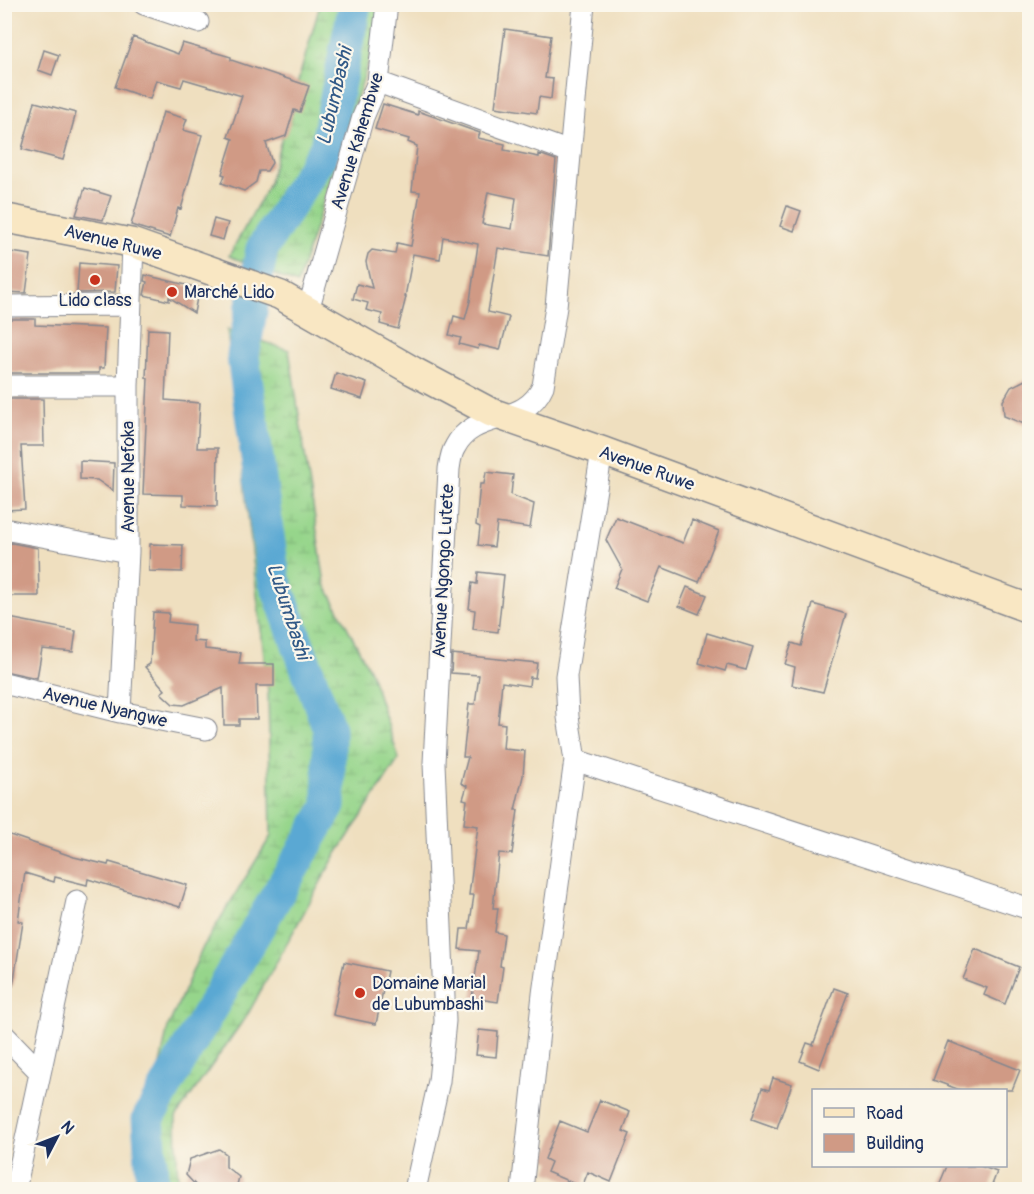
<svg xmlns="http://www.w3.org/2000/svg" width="1034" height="1194" font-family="Pangolin,sans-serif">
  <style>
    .wetland { fill: url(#wetland-marsh); stroke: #588274; stroke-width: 1.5 }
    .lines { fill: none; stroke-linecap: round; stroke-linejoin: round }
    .river { stroke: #5aa8d3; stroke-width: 33 }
    .building { fill: #d09a85; fill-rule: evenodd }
    .street-casing { stroke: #85878e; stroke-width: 23 }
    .secondary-casing { stroke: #85878e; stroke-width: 31 }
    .street { stroke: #fff; stroke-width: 21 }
    .secondary { stroke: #f9e7c3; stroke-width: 28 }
    .poi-dot { fill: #c8321e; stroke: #fbf7ec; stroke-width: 2 }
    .labels { text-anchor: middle; stroke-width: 4.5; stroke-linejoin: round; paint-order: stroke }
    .street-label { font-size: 18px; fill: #1b2f5e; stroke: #fbf7ec }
    .poi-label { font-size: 18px; fill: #1b2f5e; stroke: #fbf7ec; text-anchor: start }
    .water-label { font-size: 20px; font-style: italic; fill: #315987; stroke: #fbf7ec }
  </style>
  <defs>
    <pattern id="wetland-marsh" width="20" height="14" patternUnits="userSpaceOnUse" patternTransform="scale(1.5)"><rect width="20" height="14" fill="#96d58b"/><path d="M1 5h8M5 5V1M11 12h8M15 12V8" fill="none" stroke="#81b77a"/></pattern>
  </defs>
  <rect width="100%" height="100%" fill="#fbf7ec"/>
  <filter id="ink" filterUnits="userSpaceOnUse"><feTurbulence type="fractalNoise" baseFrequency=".0167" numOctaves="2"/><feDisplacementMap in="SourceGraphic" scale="12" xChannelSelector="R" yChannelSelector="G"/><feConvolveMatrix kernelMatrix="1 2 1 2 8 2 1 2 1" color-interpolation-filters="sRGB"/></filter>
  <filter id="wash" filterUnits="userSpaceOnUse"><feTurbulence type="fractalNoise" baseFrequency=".008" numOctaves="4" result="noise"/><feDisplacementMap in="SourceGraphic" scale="24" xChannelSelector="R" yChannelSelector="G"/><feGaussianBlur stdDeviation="1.35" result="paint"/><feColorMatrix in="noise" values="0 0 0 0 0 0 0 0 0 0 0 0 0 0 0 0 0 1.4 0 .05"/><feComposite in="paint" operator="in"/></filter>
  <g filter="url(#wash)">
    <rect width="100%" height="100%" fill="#efdfbf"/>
    <path class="wetland" d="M320,5h67l-90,279 -68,-28 39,-70z
      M227,330l62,20 36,234 46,89 28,86 -65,99 -85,154 -73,105 2,72 -45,1 35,-163 35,-80 68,-111 -3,-144z"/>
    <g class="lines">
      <path class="river" d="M153,1190l-5,-71 38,-68 143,-245v-77l-55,-150 -31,-223 19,-107 64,-102 29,-143"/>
    </g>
    <g id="blocks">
      <path class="building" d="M505,29l46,7 -6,42 8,1 -2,20 -12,-2 -2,16 -42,-6z
        M133,37l45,17 4,-11 49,14v3l78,26 -9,26 -6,-2 -8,26 -20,7 6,20 -5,8h-8l-3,11 -12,9 -22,-8 3,-8 -3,-1 11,-35 -5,-2 14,-41 -58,-17 -3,8 -25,-7 -6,19 -35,-12z
        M44,50l15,5 -7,20 -14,-5z
        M35,102l41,11 -13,47 -41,-11z
        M383,104l35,11v-4l62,22 -2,5 27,6 -1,6 35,7v-3l17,6 -8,96 -50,-8 -10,64 21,5 -9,33 -21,-5 -1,4 -19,-5 2,-6 -12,-3 5,-19 11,3 5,-18 8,-57 -35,-7 -3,22 -27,-5 -8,43h1l-8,32 -18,-5 2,-10 -16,-4 2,-7 -15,-4 4,-15 15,4 -6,-26 2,-8 4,-4 23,4 2,-11 14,3 9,-54 -8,-1 5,-45 -9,-4 1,-3 -34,-10zM488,192l28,6 -4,31 -30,-5z
        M163,112l24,7 -4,11 19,5 -21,74 -3,-1 -8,29 -39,-12z
        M85,188l26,8 -8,24 -27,-5z
        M787,206l14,5 -7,20 -14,-5z
        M214,219l14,4 -5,17 -14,-4z
        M4,251l27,4 -5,38 -22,-1z
        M79,263l38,3 -2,26 -38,1z
        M145,275l54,13 -5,25 -25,-16v4l-25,-6 3,-13 -3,-1z
        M4,319h31v6l71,3 -2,40h-5v5h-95z
        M148,329l20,1 -3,70 35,3 -3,45h21l-1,58 -34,-1v-10l-40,-1 5,-116h-2z
        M336,373l31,10 -5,16 -31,-10z
        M1029,378v48l-25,-10 -1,-15 8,-14z
        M4,399h39l1,47h-23l4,63 -21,1z
        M80,461l34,2 -1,28 -16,-11 -17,-1z
        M486,472l27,3 -2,20 23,9 -4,24 -33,-5 -3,24 -16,-2 2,-18 -4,-2 4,-41h4z
        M616,517l67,26 9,-23 27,11 -20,51 -38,-15 -14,34 -33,-13 8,-19 -16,-29z
        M12,543l26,5 1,48h-35v-52z
        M150,544l33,1 -1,27 -33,-1z
        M478,572l26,3 -6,57 -25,-3 2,-19 -6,-1 3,-26 5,1z
        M687,587l20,8 -8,19 -20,-8z
        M813,604l33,10 -23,78 -31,-7 3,-18 -10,-3 7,-21 9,3z
        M153,612l16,1 -1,9 26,3 -1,16 12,1v7l36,4 -2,11h35v22h-18l1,33h-18v6h-15l-1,-37 -39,17 -11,-1 -12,-11 4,-3 -20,-23 5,-3z
        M4,617l72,14 -3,21 -31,-3 -5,29 -33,-7z
        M707,633l46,14 -7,23 -19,-5 -2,6 -26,-8z
        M452,654l85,9 -2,15 -5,-1 -1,9 -27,-4 -4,41 7,1 -2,25 22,2 -2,25 -8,34h3l-6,44 -13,-1 -6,55h5l-3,24 9,2 -4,32 3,1 -5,35 -26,-4 7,-47 -20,-2 2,-20h8l5,-34h-5l9,-69 -14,-2 3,-24 -4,-1 4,-13 -6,-3 7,-26h-5l6,-53h6l4,-29 -28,-2z
        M4,833l70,24 34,8 1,-3 78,23 -7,22 -92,-28 -1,6 -32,-8 -1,5 -29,-9 -7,48 5,1 -10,64 -9,-1z
        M975,949l44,18 -14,37 -21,-9 3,-7 -24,-9z
        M344,962l43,9 -11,53 -43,-9z
        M834,988l14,5 -29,76 -19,-8 7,-18 6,2z
        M479,1030l19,2 -2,25 -20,-2z
        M948,1041l72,29 -8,20h-52l-27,-10z
        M773,1078l19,6 -15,44 -25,-9 10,-31 7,2z
        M600,1100l30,12 -7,19 7,3 -19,48 -23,-10 -6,15 -35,-15 4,-10 -6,-3 15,-38 27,11z
        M219,1149l7,5v13l13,10 -3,12 -15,-4 -1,5h-20l-14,-15 4,-16z
        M947,1166h33l17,6 -7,18h-53z"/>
    </g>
  </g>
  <g filter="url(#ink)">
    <use href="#blocks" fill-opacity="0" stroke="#85878e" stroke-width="1.5"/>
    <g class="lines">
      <g class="street-casing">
        <path id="street" d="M144,4l54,18
          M378,82l192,70
          M4,306l126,-1
          M308,310l55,-193 15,-35 9,-78
          M4,386h124
          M4,529l124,23
          M4,683l116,29 86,17
          M120,712l8,-160v-166l5,-143
          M575,760l455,149
          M4,1035l36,37
          M15,1190l62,-289
          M415,1190l24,-109 6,-60 -11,-258 15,-294c1,-7 2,-16 6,-22 19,-38 70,-19 88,-61l13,-79 28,-303
          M522,1190l21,-196 32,-234 -7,-43 -2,-41 36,-225"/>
      </g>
      <g class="secondary-casing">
        <path id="secondary" d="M4,218l129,25 147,52 133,76 77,41 112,39 428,158"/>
      </g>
      <use href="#street" class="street"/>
      <use href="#secondary" class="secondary"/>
    </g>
  </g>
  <g class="poi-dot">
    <circle cx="95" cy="280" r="6"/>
    <circle cx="172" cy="292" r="6"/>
    <circle cx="360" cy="993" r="6"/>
  </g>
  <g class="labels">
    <g class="street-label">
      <text transform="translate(357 141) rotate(-73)" y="6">Avenue Kahembwe</text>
      <text transform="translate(113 242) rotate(14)" y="6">Avenue Ruwe</text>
      <text transform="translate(647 468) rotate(20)" y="6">Avenue Ruwe</text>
      <text transform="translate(128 477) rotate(-90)" y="6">Avenue Nefoka</text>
      <text transform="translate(443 571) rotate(-87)" y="6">Avenue Ngongo Lutete</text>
      <text transform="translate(105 707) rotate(13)" y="6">Avenue Nyangwe</text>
    </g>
    <g class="poi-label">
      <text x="184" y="298">Marché Lido</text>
      <text x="95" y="306" text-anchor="middle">Lido class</text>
      <text x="372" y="989">Domaine Marial<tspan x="372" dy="21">de Lubumbashi</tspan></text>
    </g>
    <g class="water-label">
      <text transform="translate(334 96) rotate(-77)" y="7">Lubumbashi</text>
      <text transform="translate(289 611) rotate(72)" y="7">Lubumbashi</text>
    </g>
  </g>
  <rect width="1034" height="1194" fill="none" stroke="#fbf7ec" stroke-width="24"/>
  <rect x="812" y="1089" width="195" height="78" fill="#fbf7ec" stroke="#a1a7b3" stroke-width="1.5"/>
  <rect x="824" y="1108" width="30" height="9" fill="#f9e7c3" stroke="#a1a7b3" stroke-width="1.5"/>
  <text x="866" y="1119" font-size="18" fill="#1b2f5e">Road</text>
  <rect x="824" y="1134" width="30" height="18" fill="#d09a85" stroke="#a1a7b3" stroke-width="1.5"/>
  <text x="866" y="1149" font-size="18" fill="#1b2f5e">Building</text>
  <g transform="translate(57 1137) rotate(48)" stroke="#fbf7ec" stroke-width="4.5" paint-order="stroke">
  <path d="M0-4.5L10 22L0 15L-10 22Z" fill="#1b2f5e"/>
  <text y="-9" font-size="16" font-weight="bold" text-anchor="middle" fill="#1b2f5e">N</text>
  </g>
</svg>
